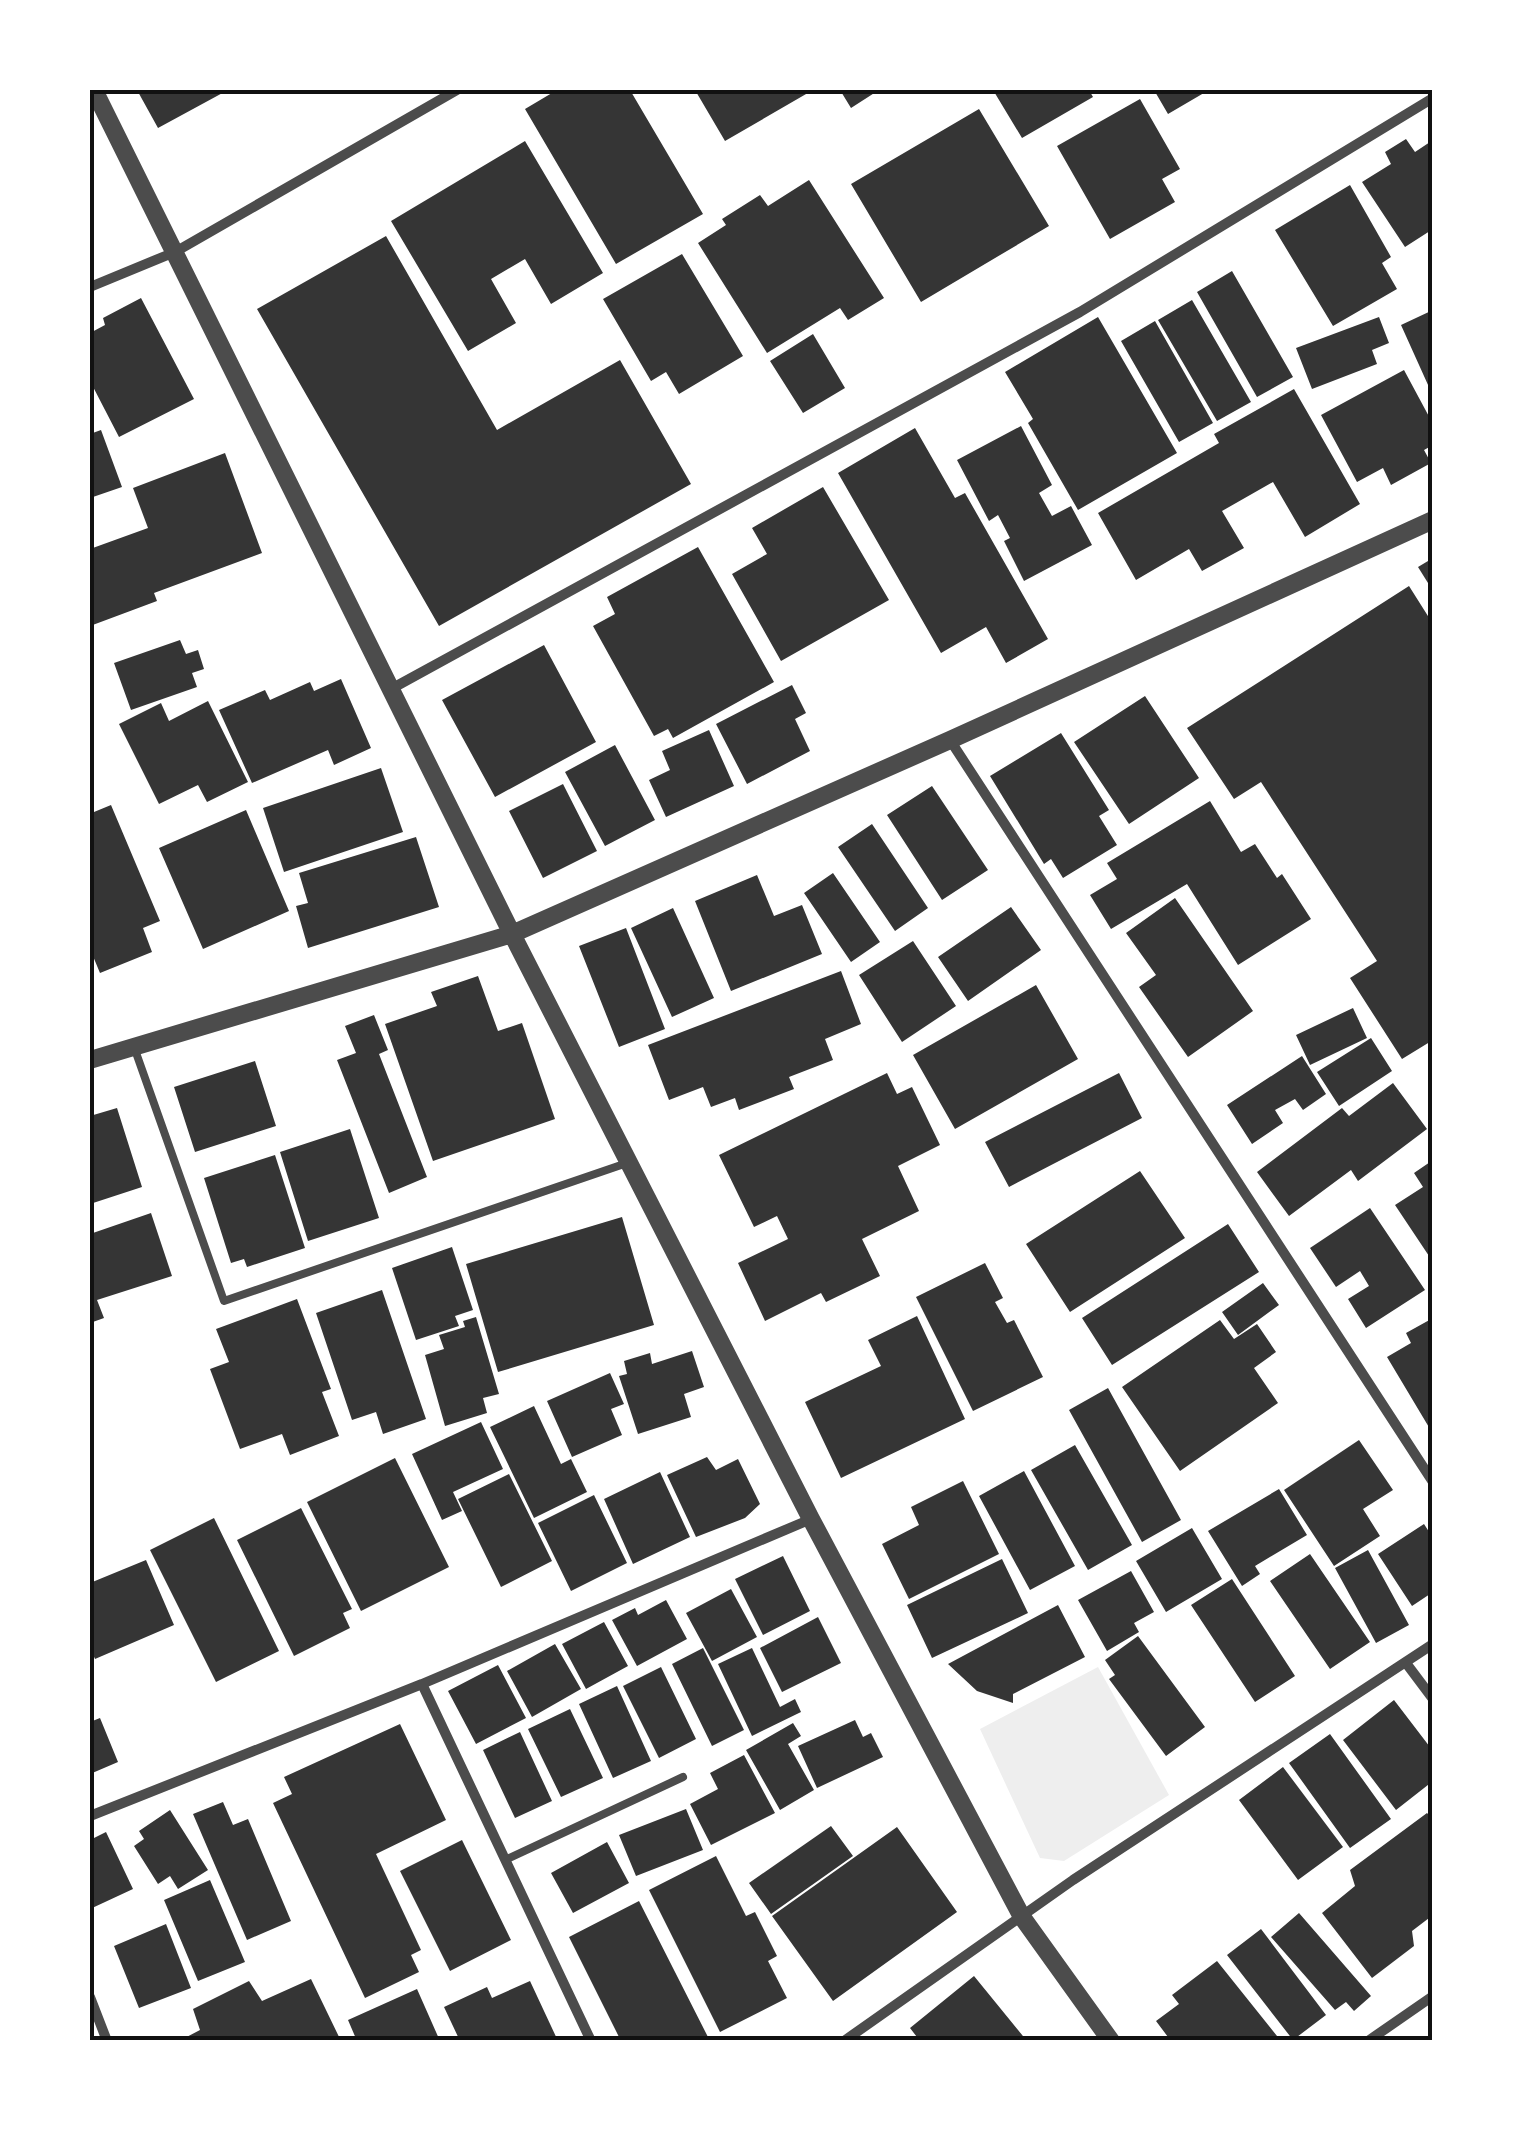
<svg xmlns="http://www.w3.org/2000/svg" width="1523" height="2131" font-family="Helvetica,sans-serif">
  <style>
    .green { fill: #eee }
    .building { fill: #353535 }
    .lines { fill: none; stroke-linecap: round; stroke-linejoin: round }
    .service { stroke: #4c4c4c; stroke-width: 8 }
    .minor { stroke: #4c4c4c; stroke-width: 10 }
    .tertiary { stroke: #4c4c4c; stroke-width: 18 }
    .neatline { fill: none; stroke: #111; stroke-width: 4 }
  </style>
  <rect width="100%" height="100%" fill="#fff"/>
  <path class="green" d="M1098,1667l71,128 -105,66 -24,-3 -60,-129z"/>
  <path class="building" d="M137,90h91l-70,38z
    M557,90h73l73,124 -87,50 -91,-155z
    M695,90h118l-88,51z
    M840,90h39l-28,18z
    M993,90h96l4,7 -71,41z
    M1154,90h55l-41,24z
    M1140,99l40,70 -18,10 13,23 -65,37 -53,-93z
    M979,109l70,117 -128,76 -70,-118z
    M1406,139l9,13 18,-12v89l-28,18 -43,-65 29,-18 -6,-12z
    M525,141l78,132 -52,31 -26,-45 -34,20 25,44 -48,28 -77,-130z
    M809,180l75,118 -36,22 -8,-12 -73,45 -69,-110 28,-18 -4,-6 38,-24 8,11z
    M1350,185l41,72 -9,6 15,26 -64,37 -58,-96z
    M386,236l111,194 123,-70 71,124 -252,142 -182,-317z
    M682,254l61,102 -64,38 -13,-22 -15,9 -48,-82z
    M1232,271l61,106 -36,20 -60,-105z
    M141,298l53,101 -75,38 -29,-56v-48l15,-8 -2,-7z
    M1192,300l59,102 -34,19 -59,-101z
    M1433,310v86l-32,-71z
    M1098,317l79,136 -99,57 -50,-87 5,-4 -28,-47z
    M1379,317l10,26 -17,7 5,14 -65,25 -16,-41z
    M1155,321l58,102 -34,19 -58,-101z
    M813,334l32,54 -42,25 -33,-52z
    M1404,370l29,54v21l-9,5 7,13 -40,22 -8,-17 -26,14 -36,-67z
    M1294,389l66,115 -55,33 -32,-55 -51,29 22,37 -42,23 -13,-22 -53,31 -38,-67 121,-70 -5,-9z
    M1021,426l31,59 -13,8 13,23 19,-10 21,39 -68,36 -20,-40 6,-3 -12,-23 -9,6 -32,-61z
    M915,428l40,70 10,-5 83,146 -42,24 -20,-36 -45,26 -103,-180z
    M101,430l21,57 -32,11v-64z
    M225,453l37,100 -108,40 3,8 -67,25v-77l58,-21 -15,-40z
    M823,487l66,113 -108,61 -49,-87 35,-20 -15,-26z
    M698,547l76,135 -101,56 -5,-9 -14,7 -61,-110 22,-12 -8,-17z
    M1433,558v33l-15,-24z
    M1409,586l24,38v416l-31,19 -52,-81 27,-17 -116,-179 -27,17 -47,-71z
    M180,640l6,14 12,-4 6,19 -12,4 5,14 -66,23 -17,-47z
    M544,645l52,97 -101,55 -53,-97z
    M341,679l30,69 -37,17 -6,-15 -76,33 -33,-73 46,-20 5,10 40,-18 4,9z
    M792,685l14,28 -11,6 15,32 -63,33 -31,-60z
    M1145,696l54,82 -70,46 -55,-82z
    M208,701l40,81 -41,20 -9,-17 -39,19 -40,-80 42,-21 8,18z
    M709,730l25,56 -68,31 -17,-37 21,-10 -8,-19z
    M1061,733l48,77 -10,6 18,29 -54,33 -12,-19 -7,5 -54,-88z
    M615,745l40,75 -50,26 -40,-74z
    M381,768l22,64 -119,40 -21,-64z
    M563,784l34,67 -54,27 -34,-67z
    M932,786l56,84 -46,30 -55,-85z
    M1210,801l31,51 14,-8 22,34 5,-4 29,45 -73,46 -51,-81 -76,45 -21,-34 27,-16 -10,-16z
    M90,803l4,9 17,-7 49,116 -17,7 9,24 -52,21 -10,-24z
    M246,810l43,101 -86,38 -44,-101z
    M872,824l56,84 -33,23 -57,-84z
    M416,837l23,70 -131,41 -12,-42 12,-3 -9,-30z
    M833,873l47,69 -29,20 -47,-69z
    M757,875l17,41 28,-11 20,49 -91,37 -36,-90z
    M1175,898l78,113 -65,46 -49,-70 17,-12 -30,-42z
    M1011,907l30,43 -73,51 -30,-44z
    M673,908l41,90 -42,19 -41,-89z
    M626,928l39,101 -46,18 -40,-101z
    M913,941l43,65 -54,36 -43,-67z
    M841,971l20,53 -36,15 8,21 -44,17 5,12 -55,21 -4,-12 -24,9 -8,-20 -34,13 -21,-55z
    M478,976l20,55 24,-8 33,96 -122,42 -48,-137 52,-18 -6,-14z
    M1036,985l42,74 -123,70 -42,-74z
    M1353,1008l14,30 -57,27 -14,-30z
    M374,1015l14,35 -9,4 48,123 -38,16 -52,-133 19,-7 -11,-27z
    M1371,1038l21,33 -53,35 -22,-34z
    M1302,1056l24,38 -23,16 -8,-11 -20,11 8,13 -31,21 -25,-39z
    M255,1061l21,65 -81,26 -21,-65z
    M887,1073l10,21 15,-7 28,58 -42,21 21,45 -57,28 18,37 -54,26 -5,-9 -56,28 -27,-58 50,-24 -11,-23 -23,11 -35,-72z
    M1119,1073l23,45 -133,69 -24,-45z
    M1393,1083l34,46 -69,52 -7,-11 -62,46 -32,-44 85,-64 7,8z
    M117,1108l25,79 -52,17v-88z
    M350,1129l29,89 -71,23 -28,-89z
    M275,1155l30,93 -58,19 -3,-8 -13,4 -27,-85z
    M1433,1160v102l-38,-57 28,-18 -9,-14z
    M1140,1171l45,67 -115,74 -44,-68z
    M1370,1208l55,82 -59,38 -18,-29 21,-13 -9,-15 -24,16 -26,-39z
    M151,1213l21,63 -75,24 7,18 -14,5v-89z
    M622,1217l32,108 -156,47 -32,-108z
    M1228,1224l31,48 -147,93 -30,-47z
    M452,1247l21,63 -18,6 4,10 -43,14 -24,-72z
    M985,1263l18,35 -8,4 12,21 7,-3 29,57 -70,34 -57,-114z
    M1263,1283l16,22 -41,30 -16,-23z
    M382,1290l44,129 -43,15 -7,-22 -24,8 -36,-107z
    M297,1299l34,90 -9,3 17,44 -49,19 -8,-21 -42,15 -30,-80 19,-7 -13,-33z
    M917,1316l48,103 -124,59 -36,-76 76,-36 -13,-26z
    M476,1317l23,77 -16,4 4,15 -42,13 -20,-71 19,-6 -5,-14 26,-8 -2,-6z
    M1433,1318v116l-46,-77 24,-14 -5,-10z
    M1220,1320l14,19 23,-15 19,28 -22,16 24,35 -98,68 -58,-84z
    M692,1351l12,36 -20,7 7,23 -53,17 -19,-58 8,-2 -3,-13 26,-8 2,11z
    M610,1373l14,31 -13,5 11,26 -50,22 -25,-56z
    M1108,1388l73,132 -39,22 -73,-132z
    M534,1406l27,58 10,-5 16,33 -53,26 -44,-91z
    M481,1422l22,47 -50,23 9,19 -20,9 -30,-66z
    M1359,1440l34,50 -30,19 17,27 -46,30 -50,-76z
    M1075,1445l57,100 -44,25 -57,-100z
    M707,1457l9,13 22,-11 22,45 -15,14 -49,19 -29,-62z
    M395,1458l54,109 -88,44 -54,-109z
    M1024,1471l51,95 -45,24 -51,-94z
    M660,1472l30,65 -57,27 -29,-65z
    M509,1474l43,87 -51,26 -43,-88z
    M963,1481l36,73 -90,45 -27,-55 37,-19 -8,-18z
    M1279,1489l28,46 -52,31 5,8 -18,12 -34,-55z
    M594,1495l33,68 -56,28 -33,-68z
    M301,1508l51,101 -9,4 7,15 -56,28 -57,-116z
    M214,1518l65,133 -63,31 -66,-132z
    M1424,1524l9,14v54l-21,14 -34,-52z
    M1192,1528l30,51 -56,33 -30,-51z
    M1368,1550l41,75 -33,18 -41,-75z
    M1310,1554l60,88 -40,27 -60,-88z
    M783,1556l27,55 -47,24 -28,-56z
    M1002,1559l26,54 -96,45 -25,-53z
    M146,1560l28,65 -79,34 -5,-11v-65z
    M1131,1571l23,41 -20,11 5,9 -32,19 -29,-51z
    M1232,1579l63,97 -40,26 -64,-97z
    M731,1589l26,48 -45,24 -26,-48z
    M666,1600l21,39 -50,27 -25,-46 23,-12 3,7z
    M1058,1605l27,52 -72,37v9l-36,-12 -29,-27z
    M818,1617l23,46 -59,29 -22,-44z
    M604,1622l24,44 -42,23 -24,-45z
    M1138,1636l67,91 -39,29 -57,-77 6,-4 -10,-15z
    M555,1644l26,45 -49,28 -25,-46z
    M703,1648l41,82 -32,16 -40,-82z
    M752,1648l28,59 15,-8 6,13 -49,24 -34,-72z
    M498,1665l28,53 -50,26 -28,-53z
    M661,1667l35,72 -37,19 -36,-72z
    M617,1686l34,75 -38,17 -34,-74z
    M1394,1700l39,51v30l-37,29 -53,-70z
    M570,1709l33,69 -42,19 -33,-68z
    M100,1718l18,44 -28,12v-52z
    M855,1720l8,17 8,-4 12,24 -66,31 -19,-42z
    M793,1723l8,13 -13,8 26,46 -34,20 -34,-60z
    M400,1724l46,96 -70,34 45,96 -10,5 8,17 -54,26 -92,-195 19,-9 -8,-17z
    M520,1732l32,69 -37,17 -32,-68z
    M1330,1734l61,85 -41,29 -61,-85z
    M744,1755l31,58 -64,32 -21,-41 28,-15 -8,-16z
    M1283,1767l60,80 -45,33 -59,-80z
    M223,1802l10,23 15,-6 43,102 -44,19 -54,-126z
    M686,1809l17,41 -67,26 -17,-41z
    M170,1810l38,60 -30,19 -8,-13 -12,8 -24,-38 10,-7 -5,-8z
    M1427,1813l6,6v96l-21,16 2,15 -42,32 -50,-65 33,-27 -5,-16z
    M831,1826l22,30 -82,58 -22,-31z
    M897,1827l60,85 -124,89 -61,-85z
    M106,1832l27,57 -43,20v-69z
    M462,1840l49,100 -61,31 -50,-100z
    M607,1842l22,41 -56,30 -22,-40z
    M716,1856l30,60 9,-4 22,44 -9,5 19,37 -67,34 -71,-142z
    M210,1880l35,82 -47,19 -34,-81z
    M639,1901l71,140h-89l-52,-104z
    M1299,1913l72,83 -17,15 -8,-9 -11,8 -64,-73z
    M166,1924l25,64 -52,20 -25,-62z
    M1261,1929l65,86 -33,25 -66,-85z
    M1217,1961l64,80h-110l-15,-20 23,-17 -7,-9z
    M974,1976l53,65h-107l-10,-13z
    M311,1979l30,62h-162l21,-11 -7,-21 56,-28 13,20z
    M530,1981l28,60h-98l-16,-34 43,-20 5,11z
    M417,1989l23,52h-83l-9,-21z"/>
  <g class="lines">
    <path class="service" d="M134,1047l90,254 403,-138
      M505,1860l178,-83"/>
    <path class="minor" d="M90,287l85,-35 282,-162
      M391,689l689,-377 353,-214
      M950,740l483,742
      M1406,1663l27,36
      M422,1684l169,357
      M90,1816l332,-132 389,-165
      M90,1997l17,44
      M844,2041l229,-161 360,-236
      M1368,2041l65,-45"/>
    <path class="tertiary" d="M94,90l418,844 299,585 211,398 89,124
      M90,1060l422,-126 438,-194 483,-220"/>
  </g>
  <rect width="1523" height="2131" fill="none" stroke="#ffffff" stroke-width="185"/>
  <rect x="92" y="92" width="1338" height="1946" class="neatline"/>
</svg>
